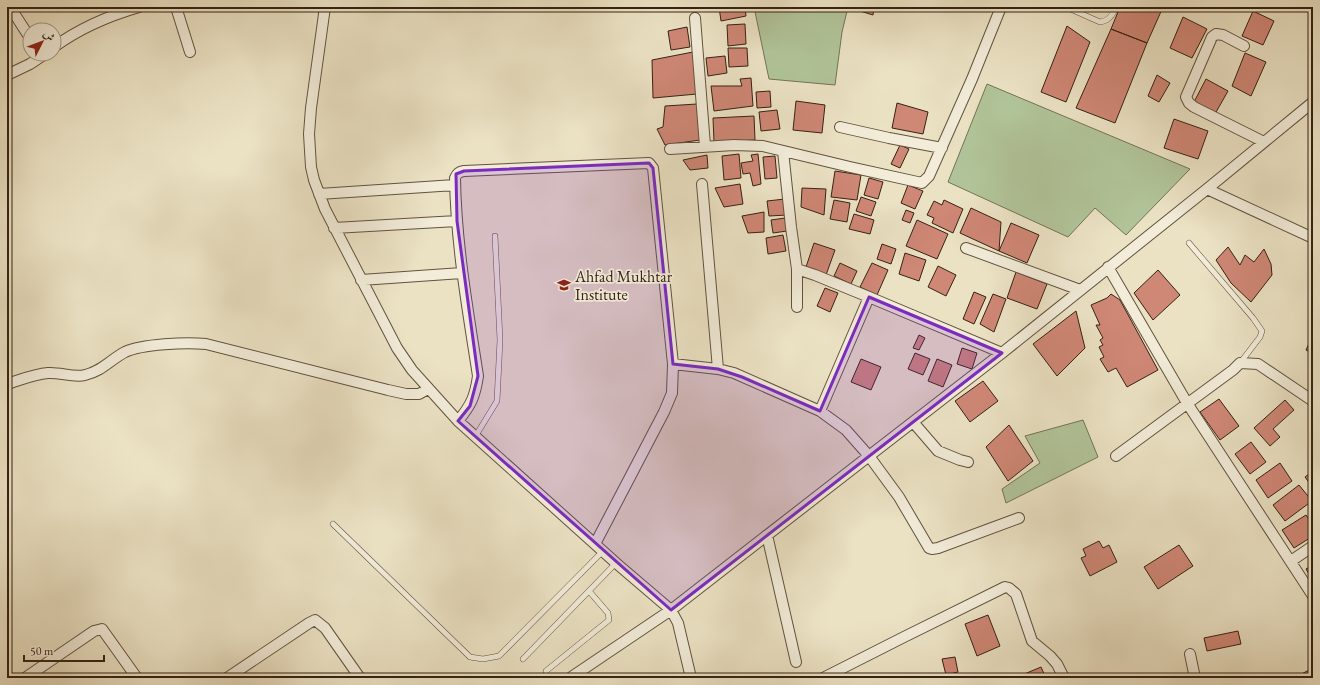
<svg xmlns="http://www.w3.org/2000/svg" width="1320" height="685" font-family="'EB Garamond',Amiri,serif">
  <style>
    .green { fill: #b1c499; stroke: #737356 }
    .building { fill: #cf8776; stroke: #352212 }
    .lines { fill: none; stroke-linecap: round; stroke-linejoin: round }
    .lane-casing { stroke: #62523e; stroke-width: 6 }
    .street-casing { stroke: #62523e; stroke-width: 12 }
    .lane { stroke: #f2ecd9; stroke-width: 5 }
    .street { stroke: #f2ecd9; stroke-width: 10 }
    .marked { fill: #7b2cbf; fill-opacity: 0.2; stroke: #7b2cbf; stroke-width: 3; stroke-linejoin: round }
    .labels { text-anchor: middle; stroke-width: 3.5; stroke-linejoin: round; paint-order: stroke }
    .poi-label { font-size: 16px; fill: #352212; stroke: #f2ecd9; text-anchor: start }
  </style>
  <rect width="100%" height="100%" fill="#ebe2c4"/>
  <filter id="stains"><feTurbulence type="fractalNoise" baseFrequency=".005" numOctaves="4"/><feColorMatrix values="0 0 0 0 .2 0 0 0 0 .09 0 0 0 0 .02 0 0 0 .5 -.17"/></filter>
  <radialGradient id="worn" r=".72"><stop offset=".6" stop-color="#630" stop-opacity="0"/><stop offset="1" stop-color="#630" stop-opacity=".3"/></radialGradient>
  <path class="green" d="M754,7h94l-6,25 -7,53 -66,-6z
    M987,84l203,85 -64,66 -31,-27 -27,29 -120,-55z
    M1083,420l15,37 -92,46 -4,-14 38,-26 -15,-27z"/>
  <path class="building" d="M719,7h26l1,9 -25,5z
    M860,7h14l-1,8 -13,-4z
    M1120,7h43l-16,36 -36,-14z
    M1253,11l21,10 -11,24 -21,-9z
    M1183,17l24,12 -15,29 -22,-10z
    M745,24l1,20 -18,2 -1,-21z
    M1067,26l23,16 -24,60 -25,-10z
    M687,27l3,20 -19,3 -3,-19z
    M1111,29l36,14 -32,80 -39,-15z
    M728,48h19l1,18 -19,1z
    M693,52l4,42 -44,4 -1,-38z
    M1245,53l21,9 -15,34 -19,-10z
    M725,56l2,17 -19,3 -2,-18z
    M1157,75l13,8 -11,19 -11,-6z
    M751,78l2,28 -39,5 -3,-25h31l-2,-7z
    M1206,79l22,12 -13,23 -21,-12z
    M770,91l1,16 -14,1 -1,-16z
    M796,101l29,4 -3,28 -29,-3z
    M897,103l31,9 -5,22 -31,-6z
    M697,104l3,36 -35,5 -8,-16 6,-2 2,-21z
    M777,110l3,19 -19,2 -2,-19z
    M754,116l1,24 -41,2 -1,-24z
    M1174,119l34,12 -10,28 -34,-11z
    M900,145l9,4 -9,19 -9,-4z
    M739,154l2,24 -17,2 -2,-24z
    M758,154l3,30 -8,2 -3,-13 -7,1 -2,-11 12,-2 -2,-6z
    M707,155l1,13 -18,2 -7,-10z
    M775,156l2,22 -12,1 -2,-22z
    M835,171l26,4 -4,25 -26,-3z
    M869,178l14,4 -5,17 -14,-4z
    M740,184l3,20 -19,3 -9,-19z
    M908,185l15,6 -8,18 -14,-6z
    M802,188l24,1 -2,26 -23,-8z
    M861,197l15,5 -5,14 -15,-5z
    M785,199l2,16 -18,1 -2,-15z
    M834,200l16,3 -3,19 -17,-3z
    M944,200l19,9 -10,24 -21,-10 2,-5 -7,-3 7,-14 8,4z
    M971,208l30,14 -2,29 -39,-18z
    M906,210l8,3 -4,10 -8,-3z
    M764,212v20l-16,1 -6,-17z
    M854,214l20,6 -4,14 -21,-5z
    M785,218l2,13 -14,2 -2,-13z
    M917,220l31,14 -11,25 -31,-13z
    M1011,223l28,12 -12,28 -28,-12z
    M783,235l3,16 -18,3 -2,-16z
    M814,243l21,7 -9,25 -20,-8z
    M882,244l14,5 -5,15 -14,-5z
    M1228,247l12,18 5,-10 9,7 10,-13 7,15 1,11 -21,27 -20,-19 -15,-23z
    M905,253l21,7 -7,21 -20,-7z
    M840,263l17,8 -6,13 -17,-8z
    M872,263l16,7 -11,25 -17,-8z
    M938,266l18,9 -10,21 -18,-9z
    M1158,270l22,25 -27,25 -19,-27z
    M1016,272l31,12 -10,25 -30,-11z
    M825,288l13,5 -8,19 -13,-6z
    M974,292l12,5 -12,27 -11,-5z
    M993,294l13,5 -12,33 -14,-8z
    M1111,294l9,6 38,70 -31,17 -11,-19 -8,4 -8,-13 4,-2 -5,-10 4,-2 -3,-5 3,-2 -7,-13h4l-9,-20 16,-7z
    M1076,311l9,37 -28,28 -24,-32z
    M919,335l6,3 -6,12 -6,-2z
    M1313,335v19l-7,-4z
    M962,348l15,5 -5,16 -15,-5z
    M915,353l15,6 -7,16 -15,-6z
    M861,359l20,8 -10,23 -20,-8z
    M937,359l15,6 -9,22 -15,-6z
    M983,381l15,20 -28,21 -15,-21z
    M1219,399l20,27 -19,14 -20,-28z
    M1285,400l9,10 -21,19 7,8 -10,9 -16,-18z
    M1009,425l24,36 -25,20 -22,-34z
    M1251,442l15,20 -16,12 -15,-20z
    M1280,463l12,18 -24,17 -12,-18z
    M1313,471v17l-8,-11z
    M1299,485l13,16 -27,20 -12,-16z
    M1306,515l7,10v11l-19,12 -12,-18z
    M1099,541l4,7 6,-3 8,17 -27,14 -9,-18 5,-2 -3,-7z
    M1179,545l14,21 -35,23 -14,-22z
    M1313,565v16l-7,-12z
    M988,615l12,31 -23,10 -12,-32z
    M1238,631l3,13 -34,7 -3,-13z
    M955,657l3,15 -12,3 -4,-16z
    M1041,667l5,11h-23l-1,-3z
    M1309,670l4,8h-19z"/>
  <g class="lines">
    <g class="lane-casing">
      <path id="lane" d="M1066,7l34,15c9,-1 13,-7 16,-15
        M1189,243l64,75 9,13 -2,6 -20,26
        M475,437l22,-36 3,-61 -5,-104
        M333,524l137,133 13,2 16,-3 104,-105
        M523,659l93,-96
        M546,671l63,-51 -1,-7 -19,-22"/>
    </g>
    <g class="street-casing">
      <path id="street" d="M10,7l20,31
        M176,7l14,45
        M325,7l-14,101 -2,26 2,33 3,13 11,29 72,139 15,22 46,51 158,142 55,47 7,13 13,55
        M695,18l10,128
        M1244,46l-21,-11 -7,-1 -4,3 -26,60 3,6 5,4 70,35
        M54,47c26,-19 54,-31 85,-40
        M7,75l23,-11 15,-10
        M840,127l49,11 53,10
        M670,149l64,-4 29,1 87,21 72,16 7,-7 43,-97 29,-72
        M783,151l8,76 6,42 18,6 54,22 133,56
        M702,184l16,185
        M1207,189l106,49
        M319,194l136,-9
        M334,228l123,-7
        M966,248l114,42
        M1108,267l79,136 126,193
        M797,269v38
        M361,280l101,-7
        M673,364l45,5 16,4 86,38 26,19 23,26 30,41 30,51 3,1 6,-1 81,-30
        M7,384c13,-4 27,-10 41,-11 12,-1 26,5 37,2 17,-4 25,-15 40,-23 17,-8 61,-10 81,-8l182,46 18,4h13l9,-5
        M820,411l49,-114
        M458,421c13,-16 17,-24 20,-45 -10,-65 -22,-131 -23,-198 2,-5 4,-6 9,-7l185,-8 4,5 20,196 -1,29 -8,19 -69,132
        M913,422l25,29 22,9 8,2
        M1116,456l117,-86 7,-7 18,1 55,37
        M767,535l29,127
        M1291,561l22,-15
        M1190,654l5,24
        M25,678l69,-47 8,-2 35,49
        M227,678l82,-55 6,-3 10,8 35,50
        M570,678l101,-68 198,-154 133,-103 205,-164 106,-87
        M823,678l81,-41 101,-50 4,1 7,6 16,47 18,15 7,8 7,14"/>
    </g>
    <use href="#lane" class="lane"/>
    <use href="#street" class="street"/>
  </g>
  <path class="marked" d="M649,163l4,5 20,196 45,5 24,8 78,34 49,-114 133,56 -331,257 -213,-189 12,-15 8,-30 -21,-155 -1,-47 8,-3z"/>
  <defs>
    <g id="university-bare" transform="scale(1.08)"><path d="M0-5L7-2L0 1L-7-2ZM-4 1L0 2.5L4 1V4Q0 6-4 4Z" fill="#8f2418" stroke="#f2ecd9" stroke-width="2.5" paint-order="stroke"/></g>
  </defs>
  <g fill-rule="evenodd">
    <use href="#university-bare" x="564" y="285"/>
  </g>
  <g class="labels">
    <g class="poi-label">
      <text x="575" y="282">Ahfad Mukhtar<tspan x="575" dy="18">Institute</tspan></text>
    </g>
  </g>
  <rect width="1320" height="685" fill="none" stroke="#ebe2c4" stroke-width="24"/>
  <rect x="8" y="8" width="1304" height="669" fill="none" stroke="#352212" stroke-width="2"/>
  <rect x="12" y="12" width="1296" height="661" fill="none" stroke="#352212"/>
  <g transform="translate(42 42) rotate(48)"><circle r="19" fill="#f2ecd9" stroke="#a69b89"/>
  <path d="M0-3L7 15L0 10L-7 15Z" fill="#8f2418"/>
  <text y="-6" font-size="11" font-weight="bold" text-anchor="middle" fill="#352212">ش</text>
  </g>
  <path d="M24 655v6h80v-6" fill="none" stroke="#352212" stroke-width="2"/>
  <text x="30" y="655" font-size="12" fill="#352212" stroke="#f2ecd9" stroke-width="3" paint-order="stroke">50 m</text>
  <rect width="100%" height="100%" filter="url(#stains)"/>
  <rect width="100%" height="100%" fill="url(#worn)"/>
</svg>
